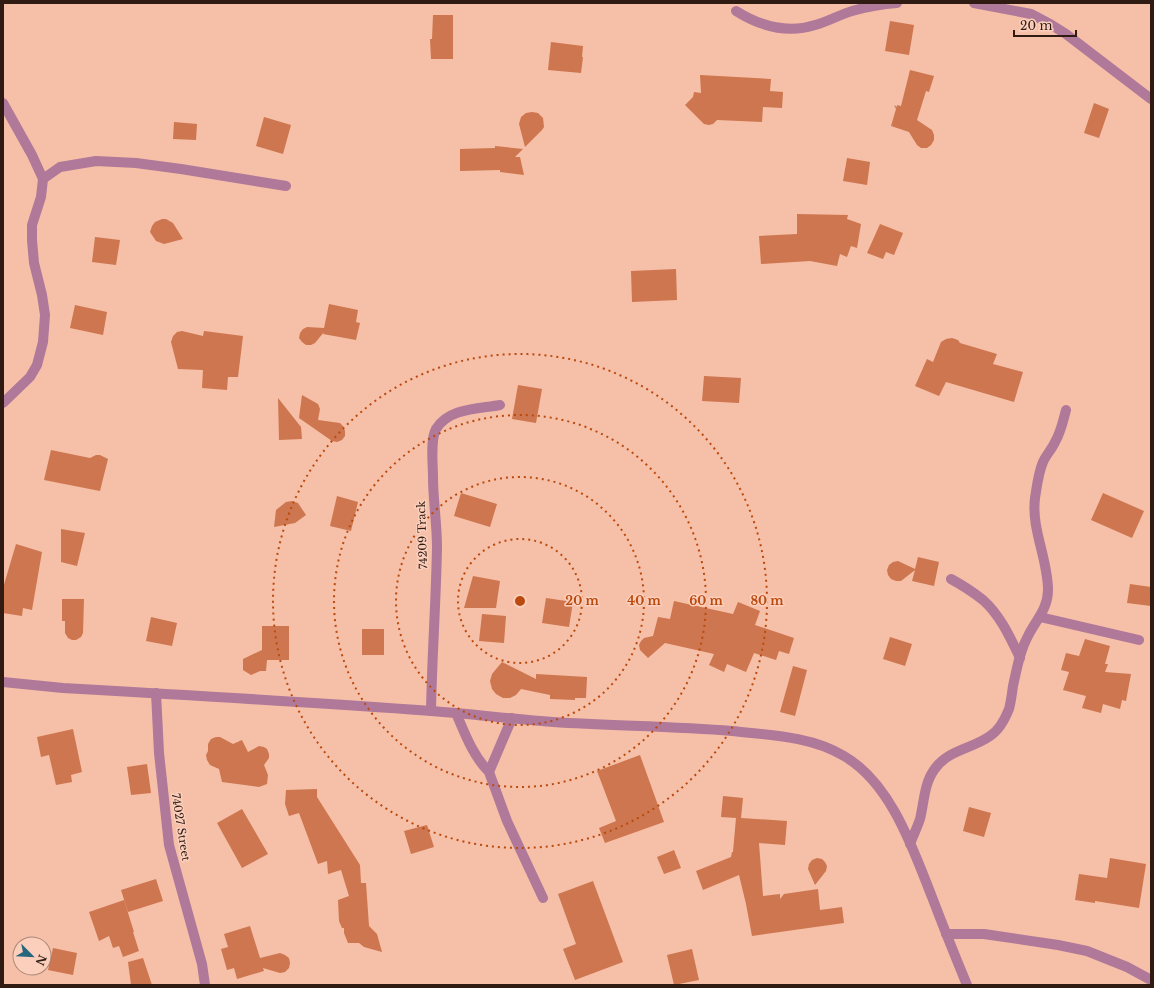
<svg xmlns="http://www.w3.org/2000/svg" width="1154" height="988" font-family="'Libre Baskerville',serif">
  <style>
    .building { fill: #cd764f }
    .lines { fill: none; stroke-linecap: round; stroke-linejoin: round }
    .service { stroke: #b07899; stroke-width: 10 }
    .minor { stroke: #b07899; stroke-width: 10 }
    .tertiary { stroke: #b07899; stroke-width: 10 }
    .ring { fill: none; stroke: #ba4a0e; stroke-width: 2; stroke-dasharray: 2 4 }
    .labels { text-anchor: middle; stroke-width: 3; stroke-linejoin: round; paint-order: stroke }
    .street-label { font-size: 11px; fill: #2f1b12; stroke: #fccfbc }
    .centre { fill: #ba4a0e; stroke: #fccfbc; stroke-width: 2 }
    .ring-label { font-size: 12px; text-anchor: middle; font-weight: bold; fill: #ba4a0e; stroke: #fccfbc; stroke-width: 3; stroke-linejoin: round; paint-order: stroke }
  </style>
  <rect width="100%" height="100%" fill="#f6bfa7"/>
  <path class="building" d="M433,15h20v44h-22l-1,-20h2z
    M890,21l24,4 -5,30 -24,-4z
    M551,42l32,4 -1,11h1l-2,16 -33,-3z
    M910,70l24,6 -5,16 -3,-1 -9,29 15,10 2,5v5l-3,5 -4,3h-6l-4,-3 -8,-13 -18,-6 5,-17 -2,-4 3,2v-2l4,1z
    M700,75l71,4 -1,12 13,1 -1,16 -19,-1 -1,15 -45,-2 -4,4 -4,1 -5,-1 -19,-19 8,-8 1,-5 7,1z
    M1094,103l15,6 -10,29 -15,-5z
    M532,112l6,1 5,5 1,9 -2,3 -17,17 -6,-23 2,-7 5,-4z
    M264,117l27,8 -8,29 -27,-8z
    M174,122l23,2 -1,16 -23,-1z
    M495,146l28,3 -8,8h5l4,18 -24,-3v-2l-40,1v-22l35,-1z
    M847,158l23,4 -3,23 -24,-4z
    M797,214l51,1 -1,4 14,5 -4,24 -6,-2 -4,11 -7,-3 -3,12 -27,-5 -49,3 -2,-28 38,-2z
    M162,219h4l7,4 10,16 -19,5 -8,-3 -6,-9 2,-6 3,-4z
    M880,224l23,9 -9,22 -8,-3 -3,7 -16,-6z
    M95,237l25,3 -4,25 -24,-3z
    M676,269l1,31 -45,2 -1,-31z
    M329,304l29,6 -2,12 4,1 -4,17 -33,-6 1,-2 -9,11 -4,2h-5l-4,-3 -3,-4 1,-5 3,-4 4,-2 17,1z
    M75,305l32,7 -4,23 -33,-7z
    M182,331l21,5 1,-5 39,5 -5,41h-10l-1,13 -25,-2 1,-18 -25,-1 -7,-27 2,-6 4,-4z
    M952,338l6,2 2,3 37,11 -4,10 30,8 -9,30 -68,-20 -7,14 -24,-10 12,-27 6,3 8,-20 5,-3z
    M704,376l37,2 -2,25 -37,-2z
    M518,385l24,4 -6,34 -24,-4z
    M302,395l16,9 2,5 -2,11 22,3 3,3 2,5v5l-3,4 -5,2 -5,-1 -33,-23z
    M278,398l23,29 1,12 -23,1z
    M51,450l39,8 6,-3h4l8,4 -8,32 -56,-11z
    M461,493l36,11 -7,23 -36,-11z
    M1103,493l41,18 -12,27 -41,-18z
    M337,496l21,6 -7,29 -21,-5z
    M292,501l6,2 8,12 -11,8 -21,4 2,-17 10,-8z
    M61,529l24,4 -8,33 -16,-4z
    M16,544l26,8 -10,58 -9,-2 -1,8 -19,-3v-25z
    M918,557l21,5 -5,24 -22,-5 3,-11 -14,11h-5l-5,-2 -3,-4 -1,-5 2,-5 4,-3 5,-1 17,8z
    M473,576l27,5 -4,27h-32z
    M1130,584l21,3v19l-24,-3z
    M546,598l27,4 -4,25 -27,-4z
    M62,599h22l-1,34 -2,4 -5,3h-4l-4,-2 -3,-5v-12h-3z
    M674,601l59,13 5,-12 22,9 -5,14 39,13 -5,16 -10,-3 -3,9 -22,-7 -8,19 -19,-8 -3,8 -15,-7 5,-11 -49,-11 -17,15 -8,-8 -1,-5 2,-4 3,-3 9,-2 5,-19 12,2z
    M482,614l24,2 -2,27 -25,-2z
    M151,617l26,6 -5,23 -26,-5z
    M262,626h27v34h-22l-1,11h-6l-9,4 -8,-5v-11l19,-9z
    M362,629h22v26h-22z
    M890,637l22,7 -7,22 -22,-7z
    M1085,639l25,7 -5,18h3l-3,8 26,2 -5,27 -4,-1 -2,9 -17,-5 -2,9 -19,-5 4,-12 -23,-6 6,-18 -8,-2 5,-17 13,3z
    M502,662l34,17v-5l51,3 -1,21h-11v2l-25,-1v-4l-29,-6 -5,6 -6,3h-7l-7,-4 -4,-5 -2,-8 2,-7z
    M793,666l14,4 -12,46 -15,-4z
    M73,729l9,43 -11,3 1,7 -16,3 -7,-30 -8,2 -4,-20z
    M216,737h4l13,7 9,-4 6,12 11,-6 5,1 3,2 2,5v4l-5,7 4,10 -1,9 -8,3 -37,-5 -3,-13 -9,-4 -3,-5 -1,-5 2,-4v-7l3,-5z
    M640,755l24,67 -59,21 -6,-15 17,-7 -19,-50z
    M147,764l4,29 -20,2 -4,-28z
    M317,789v8l43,68 1,18h5l3,43 8,8 5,18 -18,-5 -5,-4h-11l-4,-10v-5h-2l-3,-7 -1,-21 11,-4 -8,-26 -13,4 -1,-13 -9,3 -19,-51 -10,3 -4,-12 1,-14z
    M723,796l20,2 -2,20 46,3 -2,24 -26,-2 4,53 17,-2v5l4,-5 34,-5 2,21 22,-3 2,16 -92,13 -6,-32 -7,-29 -36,15 -7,-19 35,-14 1,-5h1l3,-34 -15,-1z
    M969,807l22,6 -7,24 -21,-6z
    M242,809l26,45 -26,14 -25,-45z
    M427,825l7,22 -23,7 -7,-23z
    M674,850l7,18 -17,6 -7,-17z
    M817,858l5,1 3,3 2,4 -1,5 -11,14 -7,-16 1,-5 3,-4z
    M1110,858l36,6 -7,44 -44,-7v2l-20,-3 4,-26 28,4z
    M156,879l7,22 -35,11 -7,-22z
    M593,881l30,81 -48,18 -12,-31 13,-5 -18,-50z
    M124,900l10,32h-1l6,19 -16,6 -4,-11 -6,2 -4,-12 -10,5 -10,-29z
    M250,926l10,32 20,-5 5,2 4,3 1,5 -1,5 -4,4 -5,1 -17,-5 1,3 -27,8 -3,-11 -7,2 -6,-21 7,-2 -4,-13z
    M53,948l24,5 -4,22 -25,-5z
    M692,949l7,31 -25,5 -7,-30z
    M143,958l9,27h-21l-3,-23z"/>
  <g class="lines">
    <path class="service" d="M951,579c11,6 22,13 32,21 17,15 27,37 37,58
      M1040,617l99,23
      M456,713c9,21 17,43 33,59
      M512,718l-23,54 18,49 36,77"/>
    <path class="minor" d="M736,11c24,15 51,23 79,14 12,-3 24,-10 37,-14 14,-4 30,-7 45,-8
      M3,103l29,52 11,24 -2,18 -9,28v15l2,23 8,32 3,20 -2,27 -6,23 -7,12 -27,26
      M43,179l17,-12 36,-6 40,2 45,6 105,17
      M156,693l3,60 10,92 33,119 3,21
      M431,711c1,-55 5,-109 6,-164 0,-23 -4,-47 -4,-70 0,-13 -3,-37 3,-48 13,-21 42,-20 64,-24
      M910,844c3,-8 7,-16 10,-25 4,-16 4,-35 14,-49 13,-20 38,-21 56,-34 8,-5 15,-17 19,-27 2,-7 3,-16 4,-23 4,-18 7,-36 16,-52 8,-15 19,-26 19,-44 0,-31 -17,-61 -13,-92 2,-12 3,-24 8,-36 3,-7 9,-13 12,-20 6,-10 8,-21 11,-32
      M946,934h38l74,11 29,6 40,16 24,13"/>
    <path class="tertiary" d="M974,3l57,11 19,10 16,10 85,65
      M3,682l60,6c123,7 246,14 369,23 40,3 80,8 121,11 59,4 119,4 179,9 37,4 79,5 112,25 47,27 69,93 88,141 11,29 23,59 35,88"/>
  </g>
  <g class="ring">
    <circle cx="520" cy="601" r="62"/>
    <circle cx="520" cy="601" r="124"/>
    <circle cx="520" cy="601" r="186"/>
    <circle cx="520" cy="601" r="247"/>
  </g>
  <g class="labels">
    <g class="street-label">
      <text transform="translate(422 535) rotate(-92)" y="4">74209 Track</text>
      <text transform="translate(181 827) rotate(81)" y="4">74027 Street</text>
    </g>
  </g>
  <circle cx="520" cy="601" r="6" class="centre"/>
  <g class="ring-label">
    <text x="582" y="605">20 m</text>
    <text x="644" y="605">40 m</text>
    <text x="706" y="605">60 m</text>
    <text x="767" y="605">80 m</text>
  </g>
  <rect width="1154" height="988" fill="none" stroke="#2f1b12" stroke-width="8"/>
  <g transform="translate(32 956) rotate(114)"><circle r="19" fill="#fccfbc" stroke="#aa8778"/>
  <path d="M0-3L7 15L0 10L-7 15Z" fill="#27667c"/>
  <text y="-6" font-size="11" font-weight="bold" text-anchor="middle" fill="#2f1b12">N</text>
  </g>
  <path d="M1014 30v6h62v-6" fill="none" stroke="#2f1b12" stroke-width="2"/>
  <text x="1020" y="30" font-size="12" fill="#2f1b12" stroke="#fccfbc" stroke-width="3" paint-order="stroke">20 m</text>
</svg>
